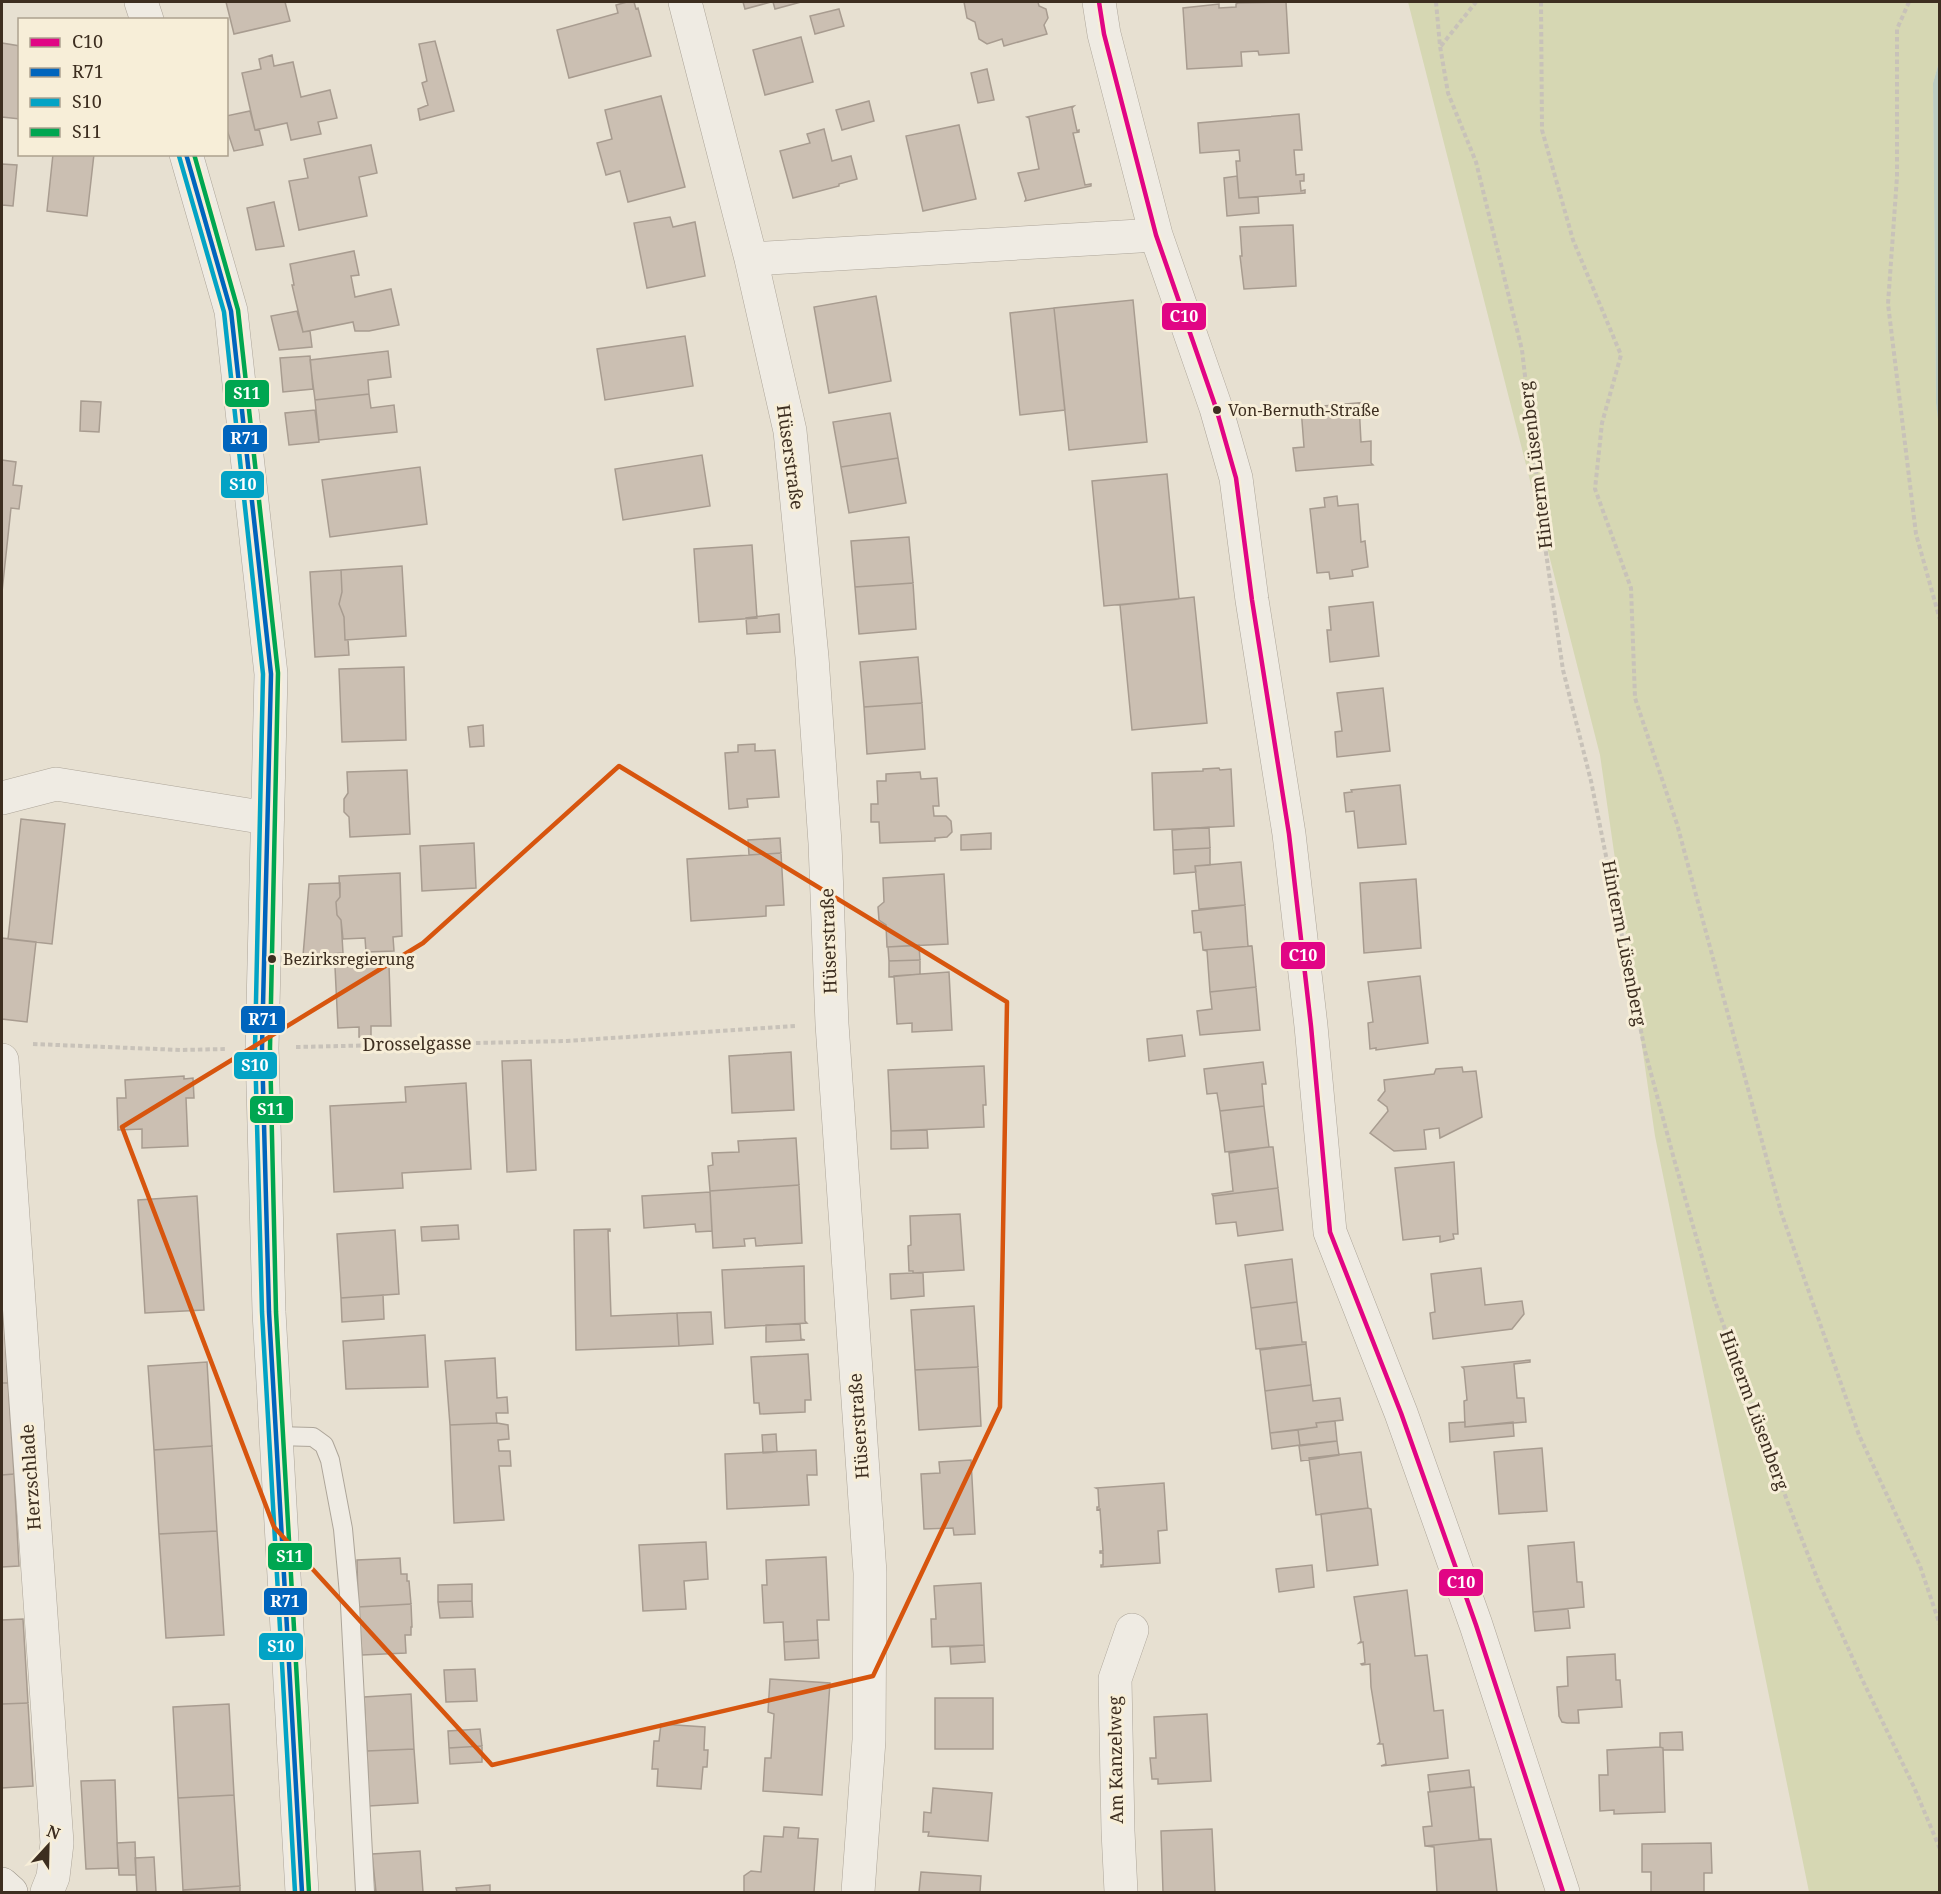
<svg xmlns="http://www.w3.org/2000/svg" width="1941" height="1894" font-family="'Noto Serif',serif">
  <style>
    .green { fill: #d6d7b3 }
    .water { fill: #bcccc2 }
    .building { fill: #cbbfb2; stroke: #a89c90; stroke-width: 1.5 }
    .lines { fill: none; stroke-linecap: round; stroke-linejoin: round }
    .lane-casing { stroke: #ada599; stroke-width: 20 }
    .street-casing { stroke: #ada599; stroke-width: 34 }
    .secondary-casing { stroke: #9c958a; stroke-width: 34 }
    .path { stroke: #c8c2b9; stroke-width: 4; stroke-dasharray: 4.5 3; stroke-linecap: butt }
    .lane { stroke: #efebe3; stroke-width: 18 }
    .street { stroke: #efebe3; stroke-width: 33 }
    .secondary { stroke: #efebe3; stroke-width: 33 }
    .bus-1-casing { stroke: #f7eed8; stroke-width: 9 }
    .bus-2-casing { stroke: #f7eed8; stroke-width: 9 }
    .bus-3-casing { stroke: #f7eed8; stroke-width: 9 }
    .bus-4-casing { stroke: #f7eed8; stroke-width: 9 }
    .bus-1 { stroke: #e10585; stroke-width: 4.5 }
    .bus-2 { stroke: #0065bd; stroke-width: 4.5 }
    .bus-3 { stroke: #03a3c5; stroke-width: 4.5 }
    .bus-4 { stroke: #00a651; stroke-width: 4.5 }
    .marked { fill: none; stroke: #d7550e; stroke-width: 4.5; stroke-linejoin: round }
    .bus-dot { fill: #3d2e20; stroke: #f7eed8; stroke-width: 2 }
    .labels { text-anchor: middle; stroke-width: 6; stroke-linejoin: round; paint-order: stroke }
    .bus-label { font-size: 16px; fill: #3d2e20; stroke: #f7eed8; text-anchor: start }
    .street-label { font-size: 18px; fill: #3d2e20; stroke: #f7eed8 }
    .line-badge { stroke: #f7eed8; stroke-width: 2 }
    .badge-label { font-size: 16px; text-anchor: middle; font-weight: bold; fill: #fff }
  </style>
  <rect width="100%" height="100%" fill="#e7e0d1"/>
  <path class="green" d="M1408,2h531v60l-6,21 3,320 4,24 -1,1465h-130l-154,-756 -55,-381z"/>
  <path class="water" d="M1939,62h1l-1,365 -3,-24 -3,-320z"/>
  <path class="building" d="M226,2h59l5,19 -56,13z
    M627,2h7l2,7 2,-1 13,48 -82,22 -12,-48 61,-17 -2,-8z
    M743,2h28l-26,7z
    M773,2h28l-26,7z
    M964,2h74l1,4 7,3 2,9 -4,7 3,9 -43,12 -2,-7 -15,5 -8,-5 -4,-17 -8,-4z
    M1286,2l3,51 -30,2 -1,-4 -17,1 1,14 -55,3 -4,-61 36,-4v4l17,-1v-3l2,-1z
    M839,9l5,17 -29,8 -5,-18z
    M801,37l12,45 -48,13 -12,-45z
    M435,41l19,70 -34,9 -2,-11 10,-4 -6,-22 5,-2 -8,-37z
    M2,43l18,3v73l-18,-2z
    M272,55l2,11 19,-4 8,35 29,-7 7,28 -19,4 3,12 -30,6 -4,-17 -32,7 -13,-57 19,-4 -2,-10z
    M987,69l7,31 -16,3 -7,-30z
    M661,96l24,91 -57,15 -8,-31 -14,4 -9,-32 15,-4 -7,-29z
    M869,101l5,20 -32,9 -6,-20z
    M1074,106l-2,2 5,23 2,-1v2l-6,1 12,52 6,-1v2l-66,15 1,-2 -8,-26 21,-4 -10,-51 -2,-1z
    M250,111l5,19 4,-1 4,16 -29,6 -8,-24v-11z
    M1299,114l3,36h-8l2,25 8,-1v7h-4l1,10 4,-1v3l-66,5 -3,-37h4l-1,-11 -39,3 -2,-30z
    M959,125l17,74 -53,12 -17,-75z
    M824,129l8,32 19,-5 6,23 -18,5v2l-46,12 -13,-47 30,-8 -3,-9z
    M371,145l6,28 -18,4 8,39 -68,14 -10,-49 19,-3 -4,-19z
    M53,154h41l-7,62 -40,-5z
    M2,164l15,1 -4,41 -11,-1z
    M1237,176l2,22 19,-1 1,16 -32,3 -3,-38z
    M274,202l10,44 -28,4 -9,-42z
    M670,217l3,10 22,-5 10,54 -58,12 -13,-65z
    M1293,225l3,61 -52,3 -4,-33h2l-2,-29z
    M354,251l5,24 -8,1 4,21 36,-8 8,36 -30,6h-14l-2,-9 -50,10 -11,-47h2l-4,-21z
    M876,296l15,85 -62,12 -15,-86z
    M1133,300l14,142 -78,8 -15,-142z
    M1054,308l11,102 -45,5 -10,-102z
    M297,311l6,21 7,-1 2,16 -33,3 -8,-34z
    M685,336l8,50 -88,14 -8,-51z
    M388,351l3,26 -23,3 1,14 -54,6 -5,-40z
    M310,356l3,33 -30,3 -3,-34z
    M369,394l2,14 23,-3 3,27 -78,8 -4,-40z
    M81,401l20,1 -2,30 -19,-1z
    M1368,402l-9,2 2,38 10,-1v22l2,2 -77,6 -3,-23 11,-1 -3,-39z
    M315,410l4,32 -30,3 -4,-32z
    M890,413l8,45 -57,9 -8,-45z
    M702,455l8,51 -87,14 -8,-51z
    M898,458l8,45 -57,10 -8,-46z
    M2,460l14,2 -3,23 9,1 -3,23 -8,-1 -9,84z
    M420,467l7,57 -97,13 -8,-57z
    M1167,474l12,125 -75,7 -12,-125z
    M1337,496l1,10 20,-2 3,38 4,-1 3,26 -16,3 1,6 -23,3 -1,-7 -12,1 -7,-64 15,-2 -1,-9z
    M909,537l4,46 -58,4 -4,-46z
    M752,545l5,73 -58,4 -5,-73z
    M402,566l4,70 -61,4 -1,-23 -5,-13 3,-12 -1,-22z
    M341,570l1,22 -3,12 5,13 1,23h3l1,15 -34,2 -5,-85z
    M913,583l3,46 -57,5 -4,-47z
    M1194,597l13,126 -75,7 -12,-125z
    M1373,602l6,54 -49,6 -3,-32h4l-2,-23z
    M779,614l1,18 -33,2 -1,-16z
    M918,657l4,46 -58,4 -4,-45z
    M404,667l2,73 -64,2 -3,-73z
    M1383,688l7,63 -53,6 -2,-25 7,-1 -5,-38z
    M922,703l3,46 -58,5 -3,-47z
    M483,725l1,21 -14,1 -2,-20z
    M755,744v7l20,-1 4,47 -32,2 1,8 -19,2 -4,-56 13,-1v-7z
    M1219,768l1,2 11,-1 3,57 -80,4 -2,-57 51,-2v-2z
    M407,770l3,64 -60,3 -1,-20 -5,-5v-13l4,-6 -1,-21z
    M920,772l1,7 16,-1 2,28h-6l1,10h12l5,5 1,11 -5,5 -12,1v3l-55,2 -1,-21h-8v-18h7l-1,-23h9v-7z
    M1400,785l6,59 -48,4 -4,-37 -8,1 -2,-19 8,-1 -1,-2z
    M21,819l44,5 -13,120 -44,-5z
    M1209,827l1,21 -37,2 -1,-20z
    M991,833v16l-30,1v-15z
    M780,838l1,15 -32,2 -1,-15z
    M474,843l2,45 -54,3 -2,-45z
    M1210,848v17l-15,1 1,6 -22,2 -1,-24z
    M781,853l3,52 -18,1v10l-75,5 -4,-62z
    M1241,862l4,43 -46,4 -4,-43z
    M400,873l2,63 -9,1 1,14 -28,1 -1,-14 -22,1 -2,-19 -4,-5 -1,-13 4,-5 -1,-21z
    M944,874l4,70 -61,3 -1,-22 -7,-5 -1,-13 6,-5 -1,-24z
    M1416,879l5,69 -57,5 -4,-70z
    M340,883v14l-4,5 1,13 4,5 2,33 -40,3 6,-72z
    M1245,905l3,41h4l-49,4 -2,-18 -7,1 -2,-22z
    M2,938l34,4 -9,80 -25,-3z
    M919,945l1,15 -31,1 -1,-14z
    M1252,946l4,41 -46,5 -3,-41 -4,-1z
    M920,960v14l-31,3v-16z
    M389,965l2,61h-20v11h-12v-10l-21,1 -3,-61z
    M949,972l3,58 -40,2v-9l-15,1 -3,-48z
    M1420,976l8,67 -52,7v-2l-6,1 -2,-26 5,-1 -5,-40z
    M1256,987l4,43 -60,5 -3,-24 15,-2 -2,-17z
    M1182,1035l3,21 -36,5 -2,-22z
    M791,1052l3,58 -62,3 -3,-57z
    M531,1060l5,110 -29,2 -5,-111z
    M1263,1062l3,22h-4l2,22 -44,5 -3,-18 -10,1 -3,-25z
    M984,1066l2,39h-3l1,22 -93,4 -3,-61z
    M1462,1067l1,5 13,-1 6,46 -42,21 -1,-10 -15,2 2,19 -32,2 -24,-18 18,-22 -1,-4 -9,-7 7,-9 -1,-11 50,-6 2,-5z
    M184,1076v3l9,-1 1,20h-8l2,48 -46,2v-19l-24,1 -1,-32h9l-1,-18z
    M466,1083l5,86 -69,4 1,15 -69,4 -4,-86 76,-4 -1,-15z
    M1264,1106l5,41 -44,5 -5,-41z
    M927,1130l1,18 -37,1v-18z
    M796,1138l3,47 -89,6 -2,-25 5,-1 -1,-12 27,-1 -1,-11z
    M1269,1147h4l5,41 -65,8 -1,-2 21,-3 -4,-38z
    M1454,1162l4,72h-5l1,5 -14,3v-6l-37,4 -8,-72z
    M799,1185l3,58 -46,3 -1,-8 -11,1 1,7 -32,2 -3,-57z
    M1278,1188l5,42 -45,6 -2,-14 -20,2 -3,-28z
    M710,1192l2,39 -16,1 -1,-8 -51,4 -2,-32z
    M197,1196l7,114 -59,3 -7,-113z
    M960,1214l4,56 -51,3v-2h-4l-1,-25 3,-1 -1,-29z
    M458,1225l1,14 -37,2 -1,-14z
    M610,1229v2l-2,-1 3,86 66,-3 2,33 -103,4 -2,-120z
    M395,1230l4,64 -58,4 -4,-64z
    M1292,1259l5,43 -46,6 -6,-43z
    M804,1266l1,55 2,2 -82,5 -3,-58z
    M1481,1268l4,37 37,-4 2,13 -12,15 -79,10 -3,-26 5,-1 -4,-38z
    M913,1273h10l1,23 -33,3 -1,-25z
    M2,1292l6,91h-6z
    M383,1295l1,24 -42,3 -1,-24z
    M1297,1302l5,40h4v2l-50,5 -5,-41z
    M974,1306l4,61 -63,3 -4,-60z
    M711,1312l2,32 -34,2 -2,-33z
    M800,1324l1,15 4,1 -39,2v-17z
    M425,1335l3,52 -82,2 -3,-48z
    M1306,1344l5,41 -46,6 -5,-41z
    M808,1354l3,46h-6v12l-45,2 -1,-11h-5l-3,-46z
    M495,1358l2,40 10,-1 1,16h-12l1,10 -47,2 -5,-64z
    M1530,1360v2l-16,2 3,34h7l2,24 -61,5 -1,-26 3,-1 -3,-31 -2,-2z
    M207,1362l5,84 -58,4 -6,-84z
    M978,1367l3,59 -62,4 -4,-60z
    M2,1383h6l6,91 -12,1z
    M1311,1385l2,16 27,-3 3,22 -27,3 1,4 -47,6 -5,-42z
    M1335,1421l2,20 -37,4 -2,-15 19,-3 -1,-4z
    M1465,1422v5l48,-5 1,14 -64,6 -1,-19z
    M497,1423l11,2 1,14 -11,1 1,11h11l1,15h-12l5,54 -50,3 -4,-98z
    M1298,1430l2,15 -28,4 -2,-16z
    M776,1434l1,18 -14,1 -1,-18z
    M1337,1441l2,14 -38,6 -2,-15z
    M212,1446l5,85 -58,3 -5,-84z
    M1542,1448l5,63 -48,3 -5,-62z
    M816,1450l1,25h-10l2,30 -82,4 -2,-55z
    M1361,1452l7,56 -52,7 -7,-57z
    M971,1460l4,74 -21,1 -1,-7 -29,1 -3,-55 19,-1 -1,-11z
    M14,1474l5,92 -17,1v-92z
    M1164,1483l3,47 -9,1 2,32 -59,4v-2h2v-12h-3v-2h3l-3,-42 -3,1v-3h2l-1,-18 -2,-1z
    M1368,1508l3,1 7,56 -51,6 -6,-57z
    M217,1531l7,104 -58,3 -7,-104z
    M706,1542l2,37 -24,2 2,28 -43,2 -4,-66z
    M1574,1542l3,40h5l2,25 -51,5 -5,-66z
    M826,1557l3,63h-12l1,20 -34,2 -1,-20 -19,1 -2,-38h5l-1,-25z
    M400,1558l1,16h6v7h2l2,23 -53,3 -1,-47z
    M1312,1565l2,22 -35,5 -3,-23z
    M981,1583l3,62 -52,2 -1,-28h5l-2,-33z
    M472,1584v17l-34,1v-17z
    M1407,1590l8,66 12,-1 7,56 9,-1 5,48 -67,8 5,-2 -3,-20h-5l2,-2 -9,-55 -1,-23 -8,1 -1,-1 4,-1 -2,-21 -4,1 2,-2 -7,-44z
    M472,1601l1,16 -33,1 -2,-16z
    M411,1604l1,23h-1v8h-6l1,18 -44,2 -4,-48z
    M1568,1609l2,19 -35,3 -2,-19z
    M23,1619l5,84 -26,1v-84z
    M818,1640l1,18 -34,2 -1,-18z
    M984,1645l1,17 -34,2 -1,-17z
    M1615,1654l1,26h4l2,27 -44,3 1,13h-12l-5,-1 -3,-6 -2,-29 11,-1 -1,-29z
    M475,1669l2,32 -31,1 -2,-32z
    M770,1679l60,4 -8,112 -59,-4 2,-33h6l3,-44 -6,-2z
    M411,1694l3,55 -47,2 -3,-54z
    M935,1698h58v51h-58z
    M28,1703l5,83 -31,2v-84z
    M229,1704l5,91 -56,3 -5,-91z
    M1207,1714l4,67 -53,3v-5h-6l-2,-21h6l-2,-41z
    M661,1724l44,3 -1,23h4l-1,17h-4l-2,22 -44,-3 1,-17h-6l2,-28h5z
    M480,1729l2,17 -33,2 -1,-17z
    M1682,1732l1,18h-20v-2l-3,-1v-14z
    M482,1746v16l-32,2 -1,-16z
    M1660,1747l3,1 2,64 -51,2v-4l-14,1 -1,-36h9l-1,-25z
    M414,1749l4,54 -49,3 -2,-55z
    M1469,1770l2,17 -41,5 -2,-17z
    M115,1780l3,88 -32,1 -5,-88z
    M1474,1787l5,52h12l-66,7 -2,-19 9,-1 -4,-34z
    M933,1788l59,5 -4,48 -60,-5 1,-4h-6l1,-20 7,1z
    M234,1795l6,91 -57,4 -5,-92z
    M784,1827l15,1 -1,10 20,1 -4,53h-70v-16l7,-5 10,1 3,-36 19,1z
    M1212,1829l3,63h-52l-2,-61z
    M1491,1839l6,53h-60l-3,-45 -9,-1z
    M135,1842l1,33h-17l-2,-32z
    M1711,1843l1,30h-8v19h-53v-20h-9v-28z
    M420,1851l3,41h-47l-4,-38z
    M154,1857l2,35h-19l-2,-34z
    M921,1872l60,4 -1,16h-61z
    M490,1885v7h-33l-1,-4z
    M240,1886v6h-57v-2z"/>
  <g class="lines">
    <g class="lane-casing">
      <path id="lane" d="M276,1436l37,1 11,8 6,15 13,69 7,76 15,287"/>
    </g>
    <g class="street-casing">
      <path id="street" d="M141,2l6,18
        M685,2l66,257 39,172 22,226 13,186 7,181 38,549 -1,167 -11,152
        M1099,2l5,32 52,201 60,173 20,70 16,122 37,234 22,192 19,206 71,181 75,212 87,267
        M186,154l45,157 40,363 -9,374 7,264 33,580
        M751,259l405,-24
        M2,798l54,-14 211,34
        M2,1060l55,783 -4,34 -6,15
        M1121,1892l-3,-61 -3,-152 17,-49"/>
    </g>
    <g class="secondary-casing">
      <path id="secondary" d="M2,1884l9,8"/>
    </g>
    <path class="path" d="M1436,2l4,44 8,47 28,69 46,188 22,189 19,131 28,111 54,270 29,108 39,137 76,210 30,77 42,94 53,110 26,62
      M1541,2l1,128 31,110 48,115 -19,68 -7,66 36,99 4,110 42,126 104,388 78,223 61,131 20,59
      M1909,2l-12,27v148l-9,127 28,230 24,86
      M1441,46l35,-44
      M33,1044l148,6 45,-1
      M296,1047l271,-6 228,-15"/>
    <use href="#lane" class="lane"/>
    <use href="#street" class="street"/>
    <use href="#secondary" class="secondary"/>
    <g class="bus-1-casing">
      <path id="bus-1" d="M1099,2l5,32 52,201 60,173 20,70 16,122 37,234 22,192 19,206 71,181 75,212 87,267"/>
    </g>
    <g class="bus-2-casing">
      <path id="bus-2" d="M186,154l45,157 40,363 -9,374 7,264 33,580"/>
    </g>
    <g class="bus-3-casing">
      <path id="bus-3" d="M179,156l45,156 39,362 -8,374 7,264 33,580"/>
    </g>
    <g class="bus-4-casing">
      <path id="bus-4" d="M194,154l44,156 40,363 -8,375 6,264 33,580"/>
    </g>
    <use href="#bus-1" class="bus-1"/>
    <use href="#bus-2" class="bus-2"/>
    <use href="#bus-3" class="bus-3"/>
    <use href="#bus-4" class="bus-4"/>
  </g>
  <path class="marked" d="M619,766l388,236 -7,405 -127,269 -381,89 -218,-238 -152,-400 301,-184z"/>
  <g class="bus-dot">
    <circle cx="1217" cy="410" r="5"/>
    <circle cx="272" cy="959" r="5"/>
  </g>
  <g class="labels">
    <g class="bus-label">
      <text x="1228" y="416">Von-Bernuth-Straße</text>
      <text x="283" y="965">Bezirksregierung</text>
    </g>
    <g class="street-label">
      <text transform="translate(790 457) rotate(82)" y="6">Hüserstraße</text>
      <text transform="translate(1536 465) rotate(-97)" y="6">Hinterm Lüsenberg</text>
      <text transform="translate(829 941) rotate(-92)" y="6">Hüserstraße</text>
      <text transform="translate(1624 943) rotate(79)" y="6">Hinterm Lüsenberg</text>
      <text transform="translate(417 1044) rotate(-1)" y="6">Drosselgasse</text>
      <text transform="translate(1754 1410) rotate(70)" y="6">Hinterm Lüsenberg</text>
      <text transform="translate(859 1426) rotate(-94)" y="6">Hüserstraße</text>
      <text transform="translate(31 1477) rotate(-94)" y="6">Herzschlade</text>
      <text transform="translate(1116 1760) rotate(-91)" y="6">Am Kanzelweg</text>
    </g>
  </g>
  <g class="line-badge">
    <rect x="1161" y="302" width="46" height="29" rx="6" fill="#e10585"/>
    <rect x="224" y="379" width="46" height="29" rx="6" fill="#00a651"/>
    <rect x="222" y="424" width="46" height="29" rx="6" fill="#0065bd"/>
    <rect x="220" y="470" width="45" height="29" rx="6" fill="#03a3c5"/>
    <rect x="1280" y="941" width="46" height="29" rx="6" fill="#e10585"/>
    <rect x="240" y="1005" width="46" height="29" rx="6" fill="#0065bd"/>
    <rect x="233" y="1051" width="45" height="29" rx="6" fill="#03a3c5"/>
    <rect x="249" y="1095" width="45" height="29" rx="6" fill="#00a651"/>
    <rect x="267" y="1542" width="46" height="29" rx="6" fill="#00a651"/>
    <rect x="1438" y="1568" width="46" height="29" rx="6" fill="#e10585"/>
    <rect x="263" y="1587" width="45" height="29" rx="6" fill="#0065bd"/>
    <rect x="258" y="1632" width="46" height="29" rx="6" fill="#03a3c5"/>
  </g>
  <g class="badge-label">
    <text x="1184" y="322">C10</text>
    <text x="247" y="399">S11</text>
    <text x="245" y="444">R71</text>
    <text x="243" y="490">S10</text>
    <text x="1303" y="961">C10</text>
    <text x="263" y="1025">R71</text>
    <text x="255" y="1071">S10</text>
    <text x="271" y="1115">S11</text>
    <text x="290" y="1562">S11</text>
    <text x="1461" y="1588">C10</text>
    <text x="285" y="1607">R71</text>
    <text x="281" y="1652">S10</text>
  </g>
  <rect width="1941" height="1894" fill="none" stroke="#3d2e20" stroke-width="6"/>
  <rect x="18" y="18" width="210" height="138" fill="#f7eed8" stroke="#ada18e" stroke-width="1.5"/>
  <rect x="30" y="38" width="30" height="9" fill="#e10585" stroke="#ada18e" stroke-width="1.5"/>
  <text x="72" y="48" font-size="18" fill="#3d2e20">C10</text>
  <rect x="30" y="68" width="30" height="9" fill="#0065bd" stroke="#ada18e" stroke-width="1.5"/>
  <text x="72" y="78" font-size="18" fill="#3d2e20">R71</text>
  <rect x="30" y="98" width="30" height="9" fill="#03a3c5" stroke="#ada18e" stroke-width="1.5"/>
  <text x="72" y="108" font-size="18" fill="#3d2e20">S10</text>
  <rect x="30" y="128" width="30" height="9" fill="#00a651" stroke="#ada18e" stroke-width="1.5"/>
  <text x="72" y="138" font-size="18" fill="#3d2e20">S11</text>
  <g transform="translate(48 1846) rotate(22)" stroke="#f7eed8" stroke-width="4.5" paint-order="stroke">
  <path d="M0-4.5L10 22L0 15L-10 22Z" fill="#3d2e20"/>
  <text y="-9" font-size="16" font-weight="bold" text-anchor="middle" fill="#3d2e20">N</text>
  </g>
</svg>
